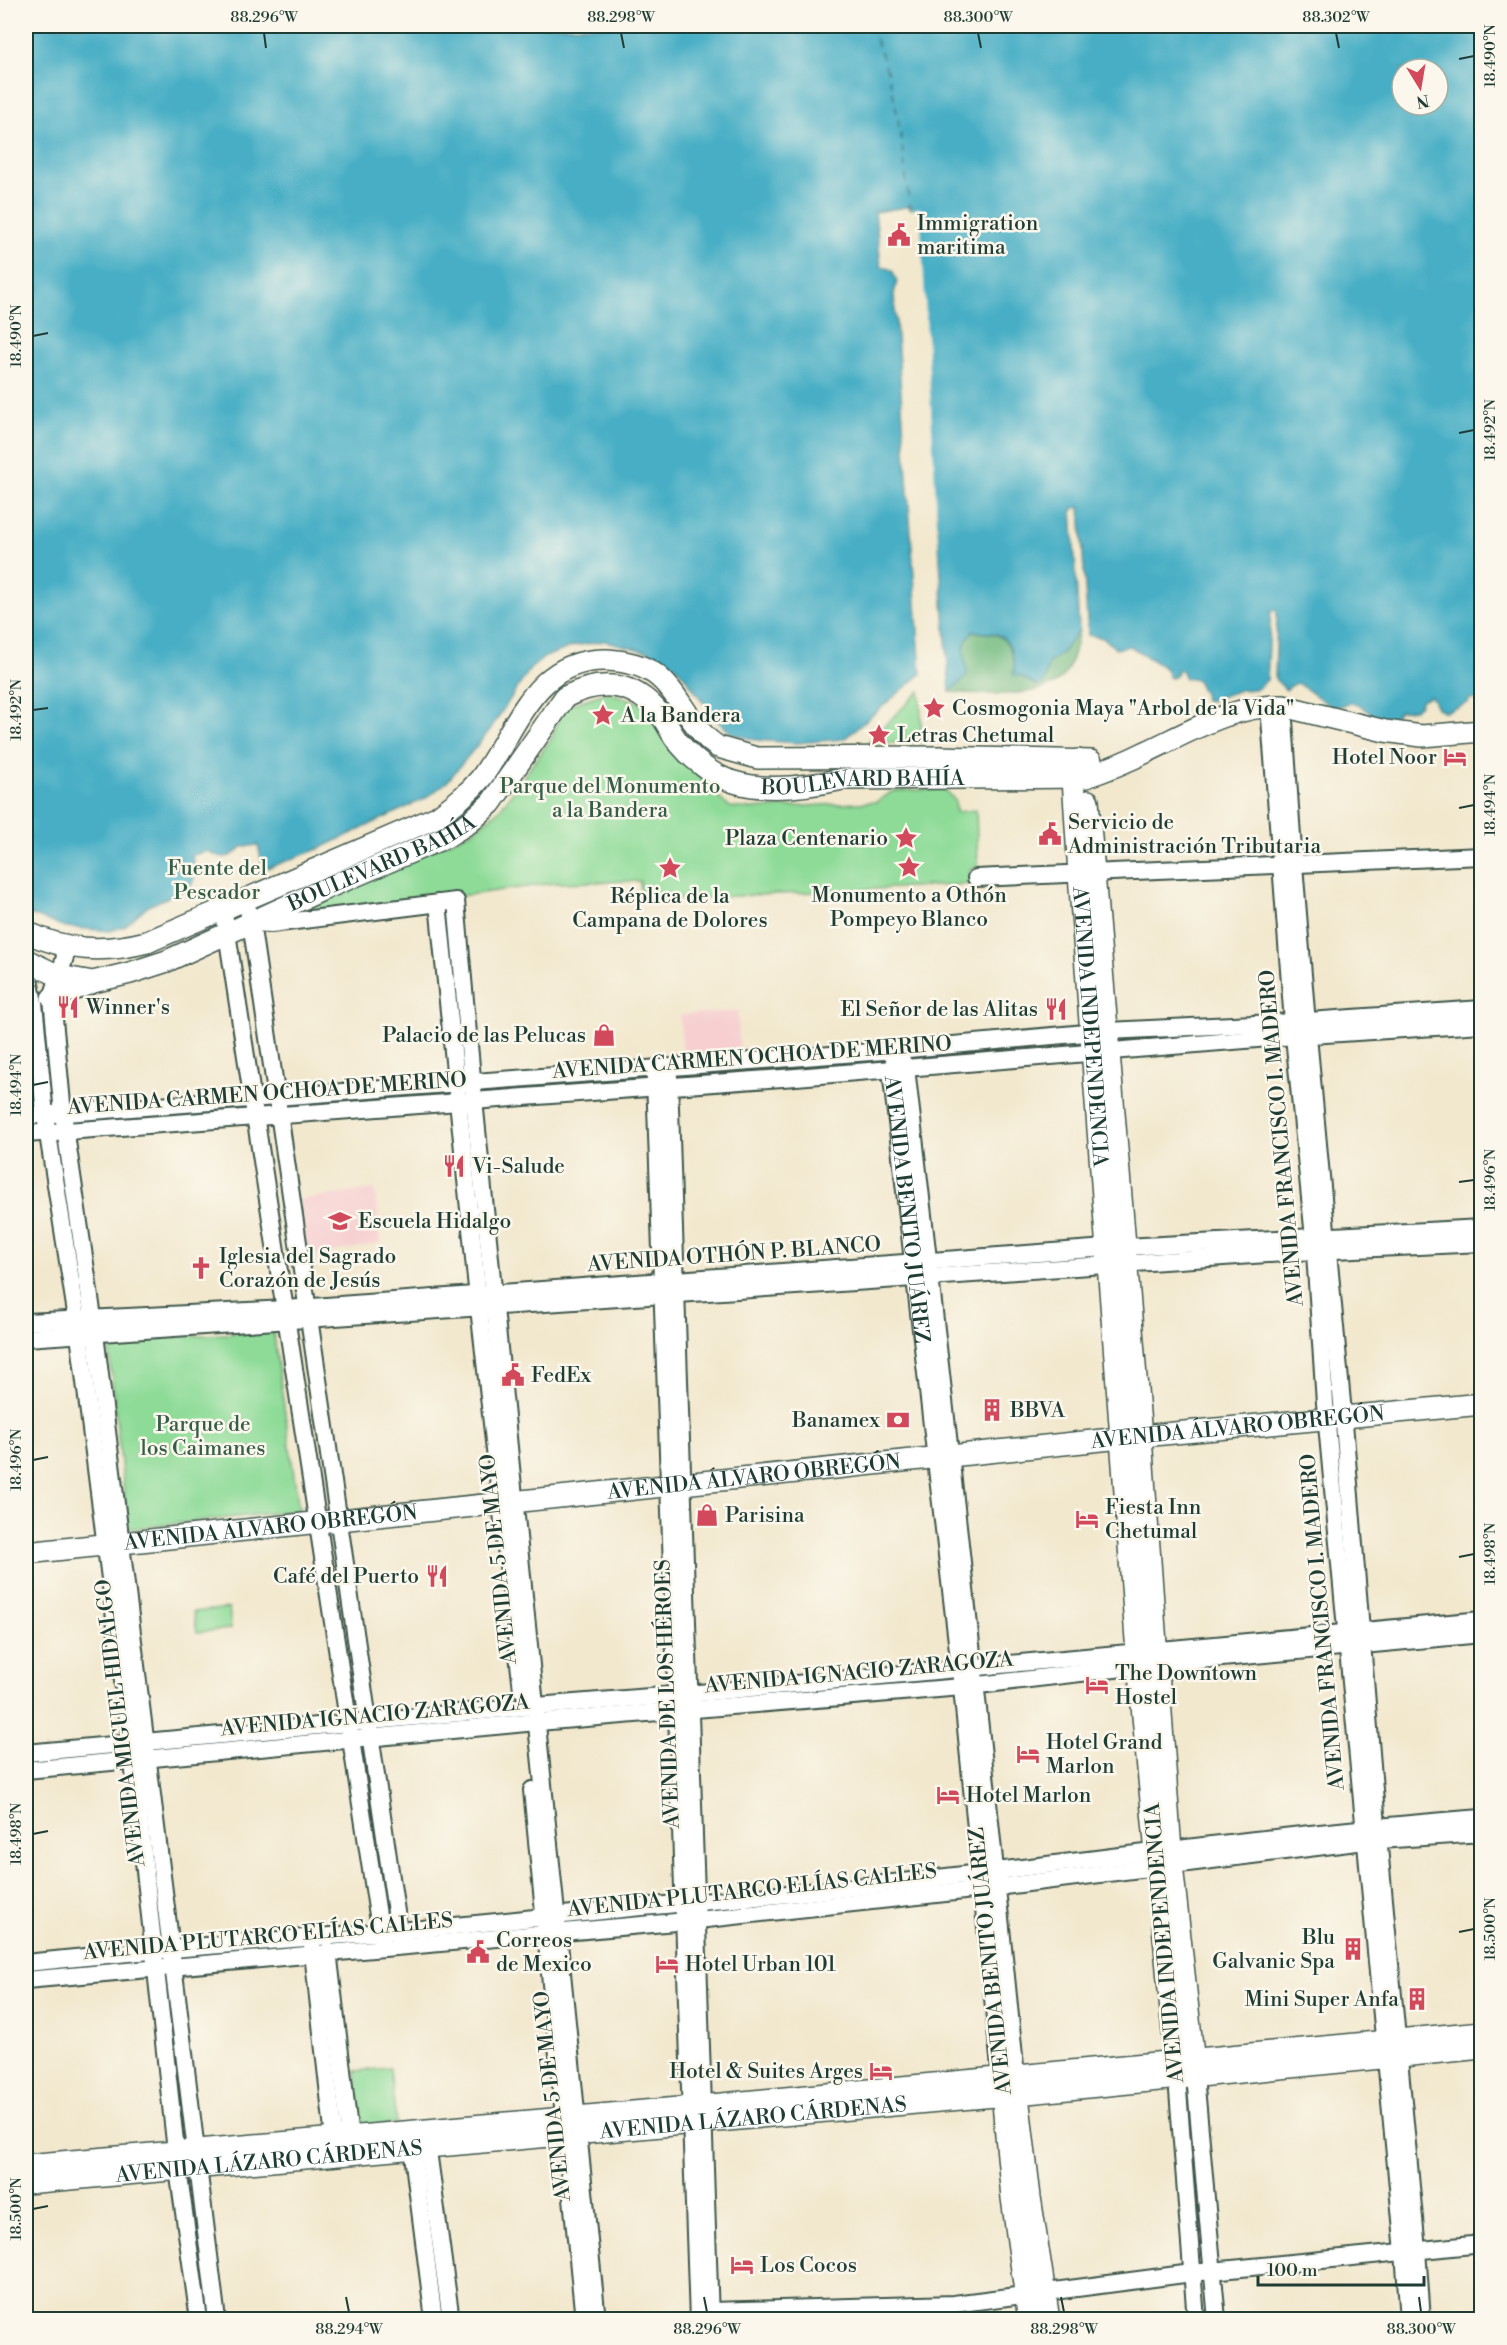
<svg xmlns="http://www.w3.org/2000/svg" width="1507" height="2345" font-family="'Libre Bodoni',serif">
  <style>
    .built { fill: #f7cfd1 }
    .green { fill: #8edb98; stroke: #568c66; stroke-width: 1.5 }
    .forest { fill: #72bb80; stroke: #487c5a; stroke-width: 1.5 }
    .water { fill: #46aec5; stroke: #32767c; stroke-width: 1.5; fill-rule: evenodd }
    .pier { fill: #f2e8ce }
    .lines { fill: none; stroke-linecap: round; stroke-linejoin: round }
    .ferry { stroke: #2b5f60; stroke-width: 1.5; stroke-dasharray: 8 6; stroke-linecap: butt }
    .minor-casing { stroke: #3f574b; stroke-width: 20 }
    .major-casing { stroke: #3f574b; stroke-width: 24 }
    .minor { stroke: #fff; stroke-width: 16 }
    .major { stroke: #fff; stroke-width: 21 }
    .ticks { fill: none; stroke: #1f3d34; stroke-width: 2 }
    .labels { text-anchor: middle; stroke-width: 5; stroke-linejoin: round; paint-order: stroke }
    .poi-label { font-size: 21px; fill: #1f3d34; stroke: #fbf7ec; text-anchor: start }
    .street-label { font-size: 21px; fill: #1f3d34; stroke: #fbf7ec }
    .park-label { font-size: 21px; fill: #355d48; stroke: #fbf7ec }
    .neatline { fill: none; stroke: #1f3d34; stroke-width: 2 }
    .ticks-label { font-size: 15px; text-anchor: middle; fill: #1f3d34 }
  </style>
  <rect width="100%" height="100%" fill="#fbf7ec"/>
  <filter id="ink" filterUnits="userSpaceOnUse"><feTurbulence type="fractalNoise" baseFrequency=".0167" numOctaves="2"/><feDisplacementMap in="SourceGraphic" scale="12" xChannelSelector="R" yChannelSelector="G"/><feConvolveMatrix kernelMatrix="1 2 1 2 8 2 1 2 1" color-interpolation-filters="sRGB"/></filter>
  <filter id="wash" filterUnits="userSpaceOnUse"><feTurbulence type="fractalNoise" baseFrequency=".008" numOctaves="4" result="noise"/><feDisplacementMap in="SourceGraphic" scale="24" xChannelSelector="R" yChannelSelector="G"/><feGaussianBlur stdDeviation="1.35" result="paint"/><feColorMatrix in="noise" values="0 0 0 0 0 0 0 0 0 0 0 0 0 0 0 0 0 1.4 0 .05"/><feComposite in="paint" operator="in"/></filter>
  <g filter="url(#wash)">
    <rect width="100%" height="100%" fill="#f2e8ce"/>
    <path class="built" d="M737,1011l3,42 -57,4 -3,-42z
      M375,1189l5,54 -73,14 -8,-57z"/>
    <path class="green" d="M920,691l2,51 -56,2z
      M608,692l32,11 83,99 7,5 21,2 125,-7 17,-11 50,-2 12,11 1,12 20,-2 2,58 -8,1 1,15 -330,17 -1,-20 -86,2 -244,34 -6,-4 -1,-5 170,-77 27,-22 52,-71 5,-16 12,-17z
      M273,1331l26,179 -171,19 -20,-188z
      M229,1608l2,21 -34,3 -4,-20z
      M390,2068l6,55 -37,3 -4,-55z"/>
    <path class="forest" d="M1079,630c-3,13 -6,33 -14,44 -17,26 -88,20 -115,18l17,-16c0,-19 -10,-27 5,-45l25,4 6,4 6,7 11,30 17,10 7,-3 4,-19 16,-13z"/>
    <path class="water" d="M26,26h1455v674l-11,-1 -2,4 -23,9 -8,-4 -6,-12 -10,4 -1,5 -5,4 -16,2 -7,9 -19,-4 -13,-11 -9,-2 -18,5 -35,-25 -6,2 -6,5 -11,-11 2,-69 -6,1 -4,69 -10,9 -17,1 -32,11 -3,-1 -1,-6 -7,-14 -12,-2 -4,-8h-3l-3,7 -5,1 -5,-10 -35,-22 -14,3 -12,-11 -16,-3 -8,-128 -8,2 7,121 -15,21 -16,13 -4,19 -7,3 -17,-10 -7,-1c3,-12 -1,-34 -15,-40 -7,-3 -17,-2 -25,-4 -16,18 -6,26 -6,45l-17,16 -38,-486 -37,6 6,54 11,4 5,11 -3,13 27,380 -77,65 -47,4 -42,-3 -22,-6 -16,-13 -33,-45 -8,-9 -27,-15 -44,-11 -31,5 -29,11 -15,12 -41,62 -42,51 -21,16 -105,50 -53,20 -6,-5 -4,-18 -16,2c-11,12 -21,13 -34,4l-16,4 3,20 -4,12 -45,20 -21,19 -15,5 -45,-4 -39,-14zM1402,69h36v36h-36z"/>
    <path class="pier" d="M920,208l26,478 -36,-476z"/>
    <g class="lines">
      <path class="ferry" d="M869,26c29,55 33,122 41,184"/>
    </g>
  </g>
  <g filter="url(#ink)">
    <g class="lines">
      <g class="minor-casing">
        <g id="minor">
          <path d="M1269,705l25,331 20,202 11,165 79,849 5,68"/>
          <path d="M1283,706l11,159 14,171 37,399 32,391 40,424 5,70"/>
          <path d="M976,878l506,-22"/>
          <path d="M245,898l6,24 149,1017"/>
          <path d="M438,903l41,405 43,382"/>
          <path d="M223,907l159,1034"/>
          <path d="M252,923l19,1 185,-23 18,199 123,1220"/>
          <path d="M63,945l2,12 -13,41 11,116 30,204 124,1002"/>
          <path d="M26,964l8,39 11,112 32,204 54,425 47,425 21,151"/>
          <path id="s1" d="M895,1059l-4,11 69,598 41,410"/>
          <path d="M901,1059l5,9c39,336 77,672 110,1009"/>
          <path d="M655,1077l43,1243"/>
          <path d="M669,1077l41,1243"/>
          <path d="M26,1116l871,-66 211,-19 186,-9 188,-13"/>
          <path d="M26,1134l770,-57 498,-41 188,-12"/>
          <path d="M26,1322l260,-13 820,-61 376,-20"/>
          <path d="M26,1338l1287,-87 169,-8"/>
          <path d="M26,1753l498,-46 164,-13 794,-74"/>
          <path d="M26,1770l500,-47 436,-36 195,-23 325,-30"/>
          <path d="M532,1790l52,530"/>
          <path d="M312,1944l23,204"/>
          <path d="M328,1951l23,196"/>
          <path d="M26,1963c124,-13 248,-23 373,-32 100,-8 200,-21 300,-29 262,-21 521,-64 783,-84"/>
          <path d="M26,1980l672,-60 275,-30 392,-49 117,-8"/>
          <path d="M1195,2076l22,244"/>
          <path d="M1177,2078l19,242"/>
          <path d="M426,2136l25,184"/>
          <path d="M411,2139l23,181"/>
          <path d="M710,2311l244,-7 238,-31 290,-29"/>
        </g>
      </g>
      <g class="major-casing">
        <g id="major">
          <path id="s2" d="M1078,760l-5,18 6,96 58,779 40,421"/>
          <path d="M1088,801l53,636 31,428 23,208"/>
          <path d="M26,932c40,19 78,21 121,10l290,-125c16,-12 31,-23 44,-39 36,-48 52,-120 126,-118 17,1 34,4 48,14 23,17 33,48 55,67l8,6 39,11 182,-1 152,4"/>
          <path id="s3" d="M26,960l33,16 34,6 37,-9 37,-12 155,-71 124,-53 24,-15 21,-19 74,-106c35,-18 68,-16 94,16 8,9 12,21 20,30 14,17 34,33 55,39 32,10 77,4 109,-3l243,-2c20,-7 40,-15 60,-25 43,-20 88,-48 137,-46l102,25 37,5 60,-5"/>
          <path d="M52,998l39,-15"/>
          <path id="s4" d="M26,1553l1095,-115 361,-34"/>
          <path d="M1016,2079l14,118 19,123"/>
          <path d="M1001,2082l11,116 17,122"/>
          <path d="M26,2165l664,-58 792,-75"/>
          <path id="s5" d="M26,2183l991,-89 465,-46"/>
        </g>
      </g>
      <use href="#minor" class="minor"/>
      <use href="#major" class="major"/>
    </g>
  </g>
  <path class="ticks" d="M264,33l2,15M621,33l3,15M978,33l3,15M1336,33l3,15M1459,59l15,-3M33,336l15,-3M1459,433l15,-3M33,710l15,-2M1459,808l15,-3M33,1085l15,-3M1459,1182l15,-2M33,1460l15,-3M1459,1557l15,-3M33,1834l15,-3M1459,1932l15,-3M33,2209l15,-3M346,2297l3,15M704,2297l3,15M1061,2297l3,15M1419,2297l2,15"/>
  <defs>
    <g id="civic-bare" transform="scale(1.8)"><path d="M-.6-6.5H3V-4.5H.6V-3L4-1V1h2V6H-6V1h2V-1L-.6-3ZM-1.2 2.5V6h2.4V2.5Z" fill="#d1495b" stroke="#fbf7ec" stroke-width="2.5" paint-order="stroke"/></g>
    <g id="sight-bare" transform="scale(1.8)"><path d="M0-6L1.8-2.2L6-1.7L2.9 1.2L3.7 5.4L0 3.3L-3.7 5.4L-2.9 1.2L-6-1.7L-1.8-2.2Z" fill="#d1495b" stroke="#fbf7ec" stroke-width="2.5" paint-order="stroke"/></g>
    <g id="hotel-bare" transform="scale(1.8)"><path d="M-6-4.5h1.5V1H6V5H4.5V3h-9V5H-6ZM-4 0a1.8 1.8 0 1 1 3.6 0ZM.5 0V-2.5h3Q6-2.5 6 0Z" fill="#d1495b" stroke="#fbf7ec" stroke-width="2.5" paint-order="stroke"/></g>
    <g id="restaurant-bare" transform="scale(1.8)"><path d="M-5-6h1v4h1v-4h1v4h1v-4h1v5L-1.5 .5V6h-2V.5L-5-1ZM5-6V6H3V1.5H1.5Q1.5-4 5-6Z" fill="#d1495b" stroke="#fbf7ec" stroke-width="2.5" paint-order="stroke"/></g>
    <g id="shop-bare" transform="scale(1.8)"><path d="M-5-2.5h2.3a2.7 3.5 0 0 1 5.4 0H5L5.5 6h-11ZM-1.5-2.5h3a1.5 2.3 0 0 0-3 0Z" fill="#d1495b" stroke="#fbf7ec" stroke-width="2.5" paint-order="stroke"/></g>
    <g id="school-bare" transform="scale(1.8)"><path d="M0-5L7-2L0 1L-7-2ZM-4 1L0 2.5L4 1V4Q0 6-4 4Z" fill="#d1495b" stroke="#fbf7ec" stroke-width="2.5" paint-order="stroke"/></g>
    <g id="church-bare" transform="scale(1.8)"><path d="M-1.2-6h2.4v3.5h3.3v2.4h-3.3V6h-2.4V-.1h-3.3v-2.4h3.3Z" fill="#d1495b" stroke="#fbf7ec" stroke-width="2.5" paint-order="stroke"/></g>
    <g id="building-bare" transform="scale(1.8)"><path d="M-4-6H4V6H1V3H-1V6H-4ZM-2.5-4.3h1.7v1.8h-1.7ZM.8-4.3h1.7v1.8H.8ZM-2.5-1h1.7V.8h-1.7ZM.8-1h1.7V.8H.8Z" fill="#d1495b" stroke="#fbf7ec" stroke-width="2.5" paint-order="stroke"/></g>
    <g id="bank-bare" transform="scale(1.8)"><path d="M-6-4H6V4H-6ZM0-2.3a2.3 2.3 0 1 0 0 4.6a2.3 2.3 0 1 0 0-4.6Z" fill="#d1495b" stroke="#fbf7ec" stroke-width="2.5" paint-order="stroke"/></g>
  </defs>
  <g fill-rule="evenodd">
    <use href="#civic-bare" x="899" y="235"/>
    <use href="#sight-bare" x="934" y="708"/>
    <use href="#sight-bare" x="603" y="715"/>
    <use href="#sight-bare" x="879" y="735"/>
    <use href="#hotel-bare" x="1455" y="757"/>
    <use href="#civic-bare" x="1050" y="834"/>
    <use href="#sight-bare" x="906" y="838"/>
    <use href="#sight-bare" x="909" y="867"/>
    <use href="#sight-bare" x="670" y="868"/>
    <use href="#restaurant-bare" x="68" y="1007"/>
    <use href="#restaurant-bare" x="1056" y="1009"/>
    <use href="#shop-bare" x="604" y="1035"/>
    <use href="#restaurant-bare" x="454" y="1166"/>
    <use href="#school-bare" x="340" y="1221"/>
    <use href="#church-bare" x="201" y="1268"/>
    <use href="#civic-bare" x="513" y="1375"/>
    <use href="#building-bare" x="992" y="1410"/>
    <use href="#bank-bare" x="898" y="1420"/>
    <use href="#shop-bare" x="707" y="1515"/>
    <use href="#hotel-bare" x="1087" y="1519"/>
    <use href="#restaurant-bare" x="437" y="1576"/>
    <use href="#hotel-bare" x="1097" y="1685"/>
    <use href="#hotel-bare" x="1028" y="1754"/>
    <use href="#hotel-bare" x="948" y="1795"/>
    <use href="#building-bare" x="1353" y="1949"/>
    <use href="#civic-bare" x="478" y="1952"/>
    <use href="#hotel-bare" x="667" y="1964"/>
    <use href="#building-bare" x="1417" y="1999"/>
    <use href="#hotel-bare" x="881" y="2071"/>
    <use href="#hotel-bare" x="742" y="2265"/>
  </g>
  <g class="labels">
    <g class="poi-label">
      <text x="917" y="230">Immigration<tspan x="917" dy="24">maritima</tspan></text>
      <text x="952" y="715">Cosmogonia Maya "Arbol de la Vida"</text>
      <text x="621" y="722">A la Bandera</text>
      <text x="897" y="742">Letras Chetumal</text>
      <text x="1437" y="764" text-anchor="end">Hotel Noor</text>
      <text x="1068" y="829">Servicio de<tspan x="1068" dy="24">Administración Tributaria</tspan></text>
      <text x="888" y="845" text-anchor="end">Plaza Centenario</text>
      <text x="909" y="902" text-anchor="middle">Monumento a Othón<tspan x="909" dy="24">Pompeyo Blanco</tspan></text>
      <text x="670" y="903" text-anchor="middle">Réplica de la<tspan x="670" dy="24">Campana de Dolores</tspan></text>
      <text x="86" y="1014">Winner's</text>
      <text x="1038" y="1016" text-anchor="end">El Señor de las Alitas</text>
      <text x="586" y="1042" text-anchor="end">Palacio de las Pelucas</text>
      <text x="472" y="1173">Vi-Salude</text>
      <text x="358" y="1228">Escuela Hidalgo</text>
      <text x="219" y="1263">Iglesia del Sagrado<tspan x="219" dy="24">Corazón de Jesús</tspan></text>
      <text x="531" y="1382">FedEx</text>
      <text x="1010" y="1417">BBVA</text>
      <text x="880" y="1427" text-anchor="end">Banamex</text>
      <text x="1105" y="1514">Fiesta Inn<tspan x="1105" dy="24">Chetumal</tspan></text>
      <text x="725" y="1522">Parisina</text>
      <text x="419" y="1583" text-anchor="end">Café del Puerto</text>
      <text x="1115" y="1680">The Downtown<tspan x="1115" dy="24">Hostel</tspan></text>
      <text x="1046" y="1749">Hotel Grand<tspan x="1046" dy="24">Marlon</tspan></text>
      <text x="966" y="1802">Hotel Marlon</text>
      <text x="1335" y="1944" text-anchor="end">Blu<tspan x="1335" dy="24">Galvanic Spa</tspan></text>
      <text x="496" y="1947">Correos<tspan x="496" dy="24">de Mexico</tspan></text>
      <text x="685" y="1971">Hotel Urban 101</text>
      <text x="1399" y="2006" text-anchor="end">Mini Super Anfa</text>
      <text x="863" y="2078" text-anchor="end">Hotel &amp; Suites Arges</text>
      <text x="760" y="2272">Los Cocos</text>
    </g>
    <g class="street-label">
      <text dy="7" stroke="none"><textPath href="#s3" startOffset="978">BOULEVARD BAHÍA</textPath></text>
      <text dy="7" stroke="none"><textPath href="#s3" startOffset="384">BOULEVARD BAHÍA</textPath></text>
      <text dy="7" stroke="none"><textPath href="#s2" startOffset="268">AVENIDA INDEPENDENCIA</textPath></text>
      <text transform="translate(752 1057) rotate(-4)" y="7">AVENIDA CARMEN OCHOA DE MERINO</text>
      <text transform="translate(267 1093) rotate(-4)" y="7">AVENIDA CARMEN OCHOA DE MERINO</text>
      <text transform="translate(1281 1138) rotate(-95)" y="7">AVENIDA FRANCISCO I. MADERO</text>
      <text dy="7" stroke="none"><textPath href="#s1" startOffset="152">AVENIDA BENITO JUÁREZ</textPath></text>
      <text transform="translate(734 1254) rotate(-4)" y="7">AVENIDA OTHÓN P. BLANCO</text>
      <text dy="7" stroke="none"><textPath href="#s4" startOffset="1218">AVENIDA ÁLVARO OBREGÓN</textPath></text>
      <text dy="7" stroke="none"><textPath href="#s4" startOffset="732">AVENIDA ÁLVARO OBREGÓN</textPath></text>
      <text dy="7" stroke="none"><textPath href="#s4" startOffset="246">AVENIDA ÁLVARO OBREGÓN</textPath></text>
      <text transform="translate(498 1559) rotate(-96)" y="7">AVENIDA 5 DE MAYO</text>
      <text transform="translate(1322 1622) rotate(-95)" y="7">AVENIDA FRANCISCO I. MADERO</text>
      <text transform="translate(859 1672) rotate(-5)" y="7">AVENIDA IGNACIO ZARAGOZA</text>
      <text transform="translate(667 1694) rotate(-92)" y="7">AVENIDA DE LOS HÉROES</text>
      <text transform="translate(375 1715) rotate(-5)" y="7">AVENIDA IGNACIO ZARAGOZA</text>
      <text transform="translate(120 1723) rotate(-97)" y="7">AVENIDA MIGUEL HIDALGO</text>
      <text transform="translate(752 1890) rotate(-6)" y="7">AVENIDA PLUTARCO ELÍAS CALLES</text>
      <text transform="translate(268 1936) rotate(-5)" y="7">AVENIDA PLUTARCO ELÍAS CALLES</text>
      <text transform="translate(1164 1943) rotate(-95)" y="7">AVENIDA INDEPENDENCIA</text>
      <text transform="translate(990 1961) rotate(-96)" y="7">AVENIDA BENITO JUÁREZ</text>
      <text transform="translate(552 2096) rotate(-96)" y="7">AVENIDA 5 DE MAYO</text>
      <text dy="7" stroke="none"><textPath href="#s5" startOffset="730">AVENIDA LÁZARO CÁRDENAS</textPath></text>
      <text dy="7" stroke="none"><textPath href="#s5" startOffset="244">AVENIDA LÁZARO CÁRDENAS</textPath></text>
    </g>
    <g class="park-label">
      <text x="610" y="793">Parque del Monumento<tspan x="610" dy="24">a la Bandera</tspan></text>
      <text x="217" y="875">Fuente del<tspan x="217" dy="24">Pescador</tspan></text>
      <text x="203" y="1431">Parque de<tspan x="203" dy="24">los Caimanes</tspan></text>
    </g>
  </g>
  <rect width="1507" height="2345" fill="none" stroke="#fbf7ec" stroke-width="66"/>
  <g transform="translate(1420 87) rotate(169)"><circle r="28" fill="#fbf7ec" stroke="#a3ada2" stroke-width="1.5"/>
  <path d="M0-4.5L10 22L0 15L-10 22Z" fill="#d1495b"/>
  <text y="-9" font-size="16" font-weight="bold" text-anchor="middle" fill="#1f3d34">N</text>
  </g>
  <path d="M1258 2276v9h166v-9" fill="none" stroke="#1f3d34" stroke-width="3"/>
  <text x="1267" y="2276" font-size="18" fill="#1f3d34" stroke="#fbf7ec" stroke-width="4.5" paint-order="stroke">100 m</text>
  <rect x="33" y="33" width="1441" height="2279" class="neatline"/>
  <g class="ticks-label">
    <text x="264" y="22">88.296°W</text>
    <text x="621" y="22">88.298°W</text>
    <text x="978" y="22">88.300°W</text>
    <text x="1336" y="22">88.302°W</text>
    <text transform="translate(1490 56) rotate(-90)" y="5">18.490°N</text>
    <text transform="translate(16 336) rotate(-90)" y="5">18.490°N</text>
    <text transform="translate(1490 430) rotate(-90)" y="5">18.492°N</text>
    <text transform="translate(16 710) rotate(-90)" y="5">18.492°N</text>
    <text transform="translate(1490 805) rotate(-90)" y="5">18.494°N</text>
    <text transform="translate(16 1085) rotate(-90)" y="5">18.494°N</text>
    <text transform="translate(1490 1180) rotate(-90)" y="5">18.496°N</text>
    <text transform="translate(16 1460) rotate(-90)" y="5">18.496°N</text>
    <text transform="translate(1490 1554) rotate(-90)" y="5">18.498°N</text>
    <text transform="translate(16 1834) rotate(-90)" y="5">18.498°N</text>
    <text transform="translate(1490 1929) rotate(-90)" y="5">18.500°N</text>
    <text transform="translate(16 2209) rotate(-90)" y="5">18.500°N</text>
    <text x="349" y="2334">88.294°W</text>
    <text x="707" y="2334">88.296°W</text>
    <text x="1064" y="2334">88.298°W</text>
    <text x="1421" y="2334">88.300°W</text>
  </g>
</svg>
